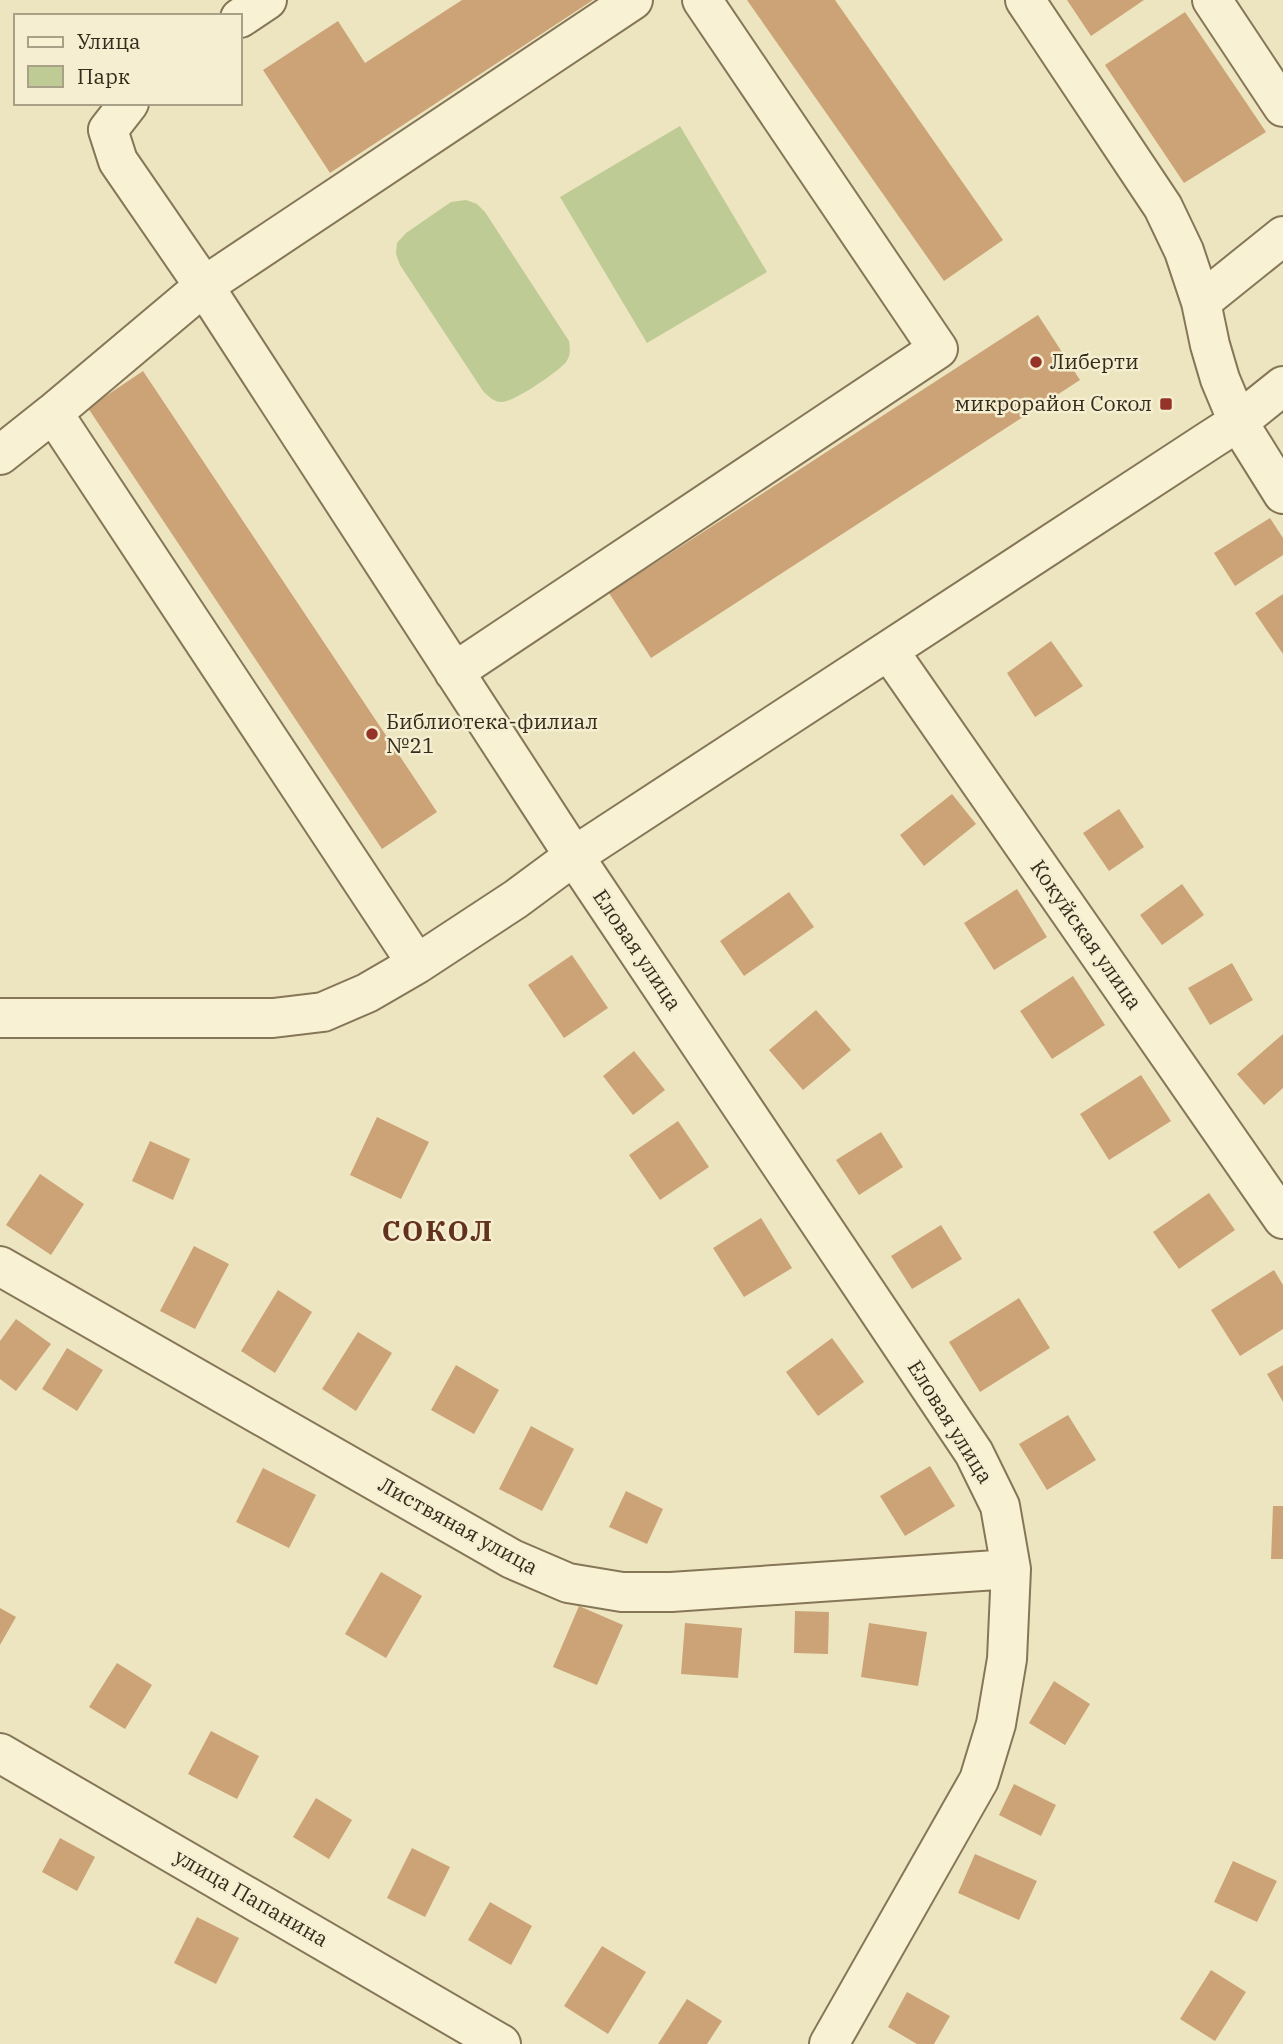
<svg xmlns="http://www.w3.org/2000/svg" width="1283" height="2044" font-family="'IBM Plex Serif',serif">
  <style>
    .green { fill: #bfcb95 }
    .building { fill: #cba376 }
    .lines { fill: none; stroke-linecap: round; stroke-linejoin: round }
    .minor-casing { stroke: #867658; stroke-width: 42 }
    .minor { stroke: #f8f1d3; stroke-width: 38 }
    .poi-dot { fill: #953329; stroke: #f5eed0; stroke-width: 2.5 }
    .labels { text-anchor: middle; stroke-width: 5; stroke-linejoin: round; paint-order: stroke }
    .poi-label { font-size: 21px; fill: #362c1d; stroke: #f5eed0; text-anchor: start }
    .street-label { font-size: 21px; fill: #362c1d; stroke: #f5eed0 }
    .district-label { font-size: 28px; font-weight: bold; letter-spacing: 2px; fill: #62321c; stroke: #f5eed0 }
  </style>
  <rect width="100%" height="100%" fill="#ede5c0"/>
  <path class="green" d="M680,126l87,146 -120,71 -87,-146z
    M466,200l11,4 8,8 84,129c1,8 2,14 -3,21 -7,9 -53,41 -65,40 -7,0 -13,-6 -18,-11l-83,-126 -4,-11 1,-11 9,-10 45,-31z"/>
  <path class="building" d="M462,0h131l-263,173 -67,-103 75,-49 27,42z
    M747,0h88l168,240 -59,41z
    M1067,0h77l-53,36z
    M1185,12l81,120 -82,51 -79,-118z
    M1038,315l42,65 -429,278 -42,-65z
    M143,371l294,441 -55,37 -294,-441z
    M1270,518l13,20v17l-48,31 -21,-33z
    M1283,594v60l-28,-41z
    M1051,641l32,45 -48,31 -28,-44z
    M952,794l24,30 -52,42 -24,-31z
    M1119,809l25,38 -35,24 -26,-38z
    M1182,884l22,31 -42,30 -22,-30z
    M1017,889l30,48 -53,33 -30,-47z
    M789,892l25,35 -70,49 -24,-35z
    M572,955l36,53 -44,30 -36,-53z
    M1232,963l21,37 -43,25 -22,-37z
    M1073,976l32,49 -53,34 -32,-48z
    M816,1010l35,40 -48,40 -34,-40z
    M1283,1034v54l-19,17 -27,-31z
    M634,1051l31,39 -32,25 -30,-39z
    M1141,1075l30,46 -62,39 -29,-46z
    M377,1117l52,25 -28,57 -51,-24z
    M678,1121l31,46 -49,33 -31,-45z
    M881,1132l22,35 -44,28 -23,-35z
    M150,1141l40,18 -17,41 -41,-19z
    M40,1174l44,30 -33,51 -45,-30z
    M1209,1193l26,37 -56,39 -26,-37z
    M761,1218l31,50 -48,29 -31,-49z
    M941,1225l21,34 -50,30 -21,-33z
    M194,1246l35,18 -34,65 -35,-18z
    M1274,1270l9,15v44l-43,27 -29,-46z
    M278,1290l34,22 -37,61 -34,-22z
    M1019,1298l31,50 -70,44 -31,-50z
    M16,1319l35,25 -35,47 -16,-12v-38z
    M358,1332l34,21 -36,58 -34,-22z
    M832,1338l32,44 -46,34 -32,-44z
    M67,1348l36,22 -26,41 -35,-22z
    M456,1365l43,25 -25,44 -43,-24z
    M1283,1365v37l-16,-28z
    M1068,1415l28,45 -49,30 -28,-46z
    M531,1426l43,23 -32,62 -43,-22z
    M930,1466l25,40 -50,30 -25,-40z
    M263,1468l53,27 -27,53 -53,-26z
    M626,1491l37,18 -16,35 -38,-17z
    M1273,1506h10v53h-12z
    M381,1572l41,24 -36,62 -41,-24z
    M579,1606l44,19 -26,60 -44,-18z
    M0,1608l16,9 -16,28z
    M795,1611l34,1 -1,42 -34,-1z
    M685,1623l57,5 -4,50 -57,-4z
    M869,1623l58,9 -9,54 -57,-9z
    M117,1663l35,22 -27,44 -36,-22z
    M1054,1681l36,23 -25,41 -36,-22z
    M211,1731l48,25 -22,43 -49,-25z
    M1014,1784l42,21 -15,31 -42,-21z
    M316,1798l36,22 -23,39 -36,-22z
    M60,1838l35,19 -18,34 -35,-19z
    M412,1848l38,19 -25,50 -38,-19z
    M975,1854l62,27 -18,39 -61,-27z
    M1233,1861l44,20 -20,41 -43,-20z
    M490,1902l42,24 -21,39 -43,-25z
    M197,1917l42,21 -23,46 -42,-21z
    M602,1946l44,26 -38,62 -44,-28z
    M1211,1970l35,22 -31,49 -35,-22z
    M907,1992l43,24 -16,28h-17l-29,-17z
    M687,1999l35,22 -15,23h-49z"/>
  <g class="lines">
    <g class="minor-casing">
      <path id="minor" d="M1025,0l138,207 21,44 17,51 9,43 10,34 18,43 45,72
        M1212,0l71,107
        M240,18l27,-18
        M129,103l-21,27 10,31 86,125 370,570 400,597 26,53 11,63 -4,90 -11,65 -17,56 -150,264
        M1201,302l82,-66
        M53,413l364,551
        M0,455l53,-42 151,-127 429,-286
        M889,651l394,568
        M454,672l484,-323 -236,-349
        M0,1018h273l50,-6 44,-19 50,-29 99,-65 58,-43 636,-416 28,-18 45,-36
        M0,1266l512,293 56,24 54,9h49l340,-23
        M0,1753l501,291"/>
    </g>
    <use href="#minor" class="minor"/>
  </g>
  <g class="poi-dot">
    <circle cx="1036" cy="362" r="7"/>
    <rect x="1159" y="397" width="14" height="14" rx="3.5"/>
    <circle cx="372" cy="734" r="7"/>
  </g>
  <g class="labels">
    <g class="poi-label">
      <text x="1050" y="369">Либерти</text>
      <text x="1152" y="411" text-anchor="end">микрорайон Сокол</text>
      <text x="386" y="729">Библиотека-филиал<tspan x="386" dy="24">№21</tspan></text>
    </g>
    <g class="street-label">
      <text transform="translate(1086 935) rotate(55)" y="7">Кокуйская улица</text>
      <text transform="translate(637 950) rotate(56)" y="7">Еловая улица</text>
      <text transform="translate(950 1422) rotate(58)" y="7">Еловая улица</text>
      <text transform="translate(458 1526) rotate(29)" y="7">Листвяная улица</text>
      <text transform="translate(251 1898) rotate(30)" y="7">улица Папанина</text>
    </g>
    <g class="district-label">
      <text x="438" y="1241">СОКОЛ</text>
    </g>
  </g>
  <rect x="14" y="14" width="228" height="91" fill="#f5eed0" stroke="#a9a088" stroke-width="2"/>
  <rect x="28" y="37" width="35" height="10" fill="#f8f1d3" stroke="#a9a088" stroke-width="2"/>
  <text x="77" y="49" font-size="21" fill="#362c1d">Улица</text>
  <rect x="28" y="66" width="35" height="21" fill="#bfcb95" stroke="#a9a088" stroke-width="2"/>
  <text x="77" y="84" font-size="21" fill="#362c1d">Парк</text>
</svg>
